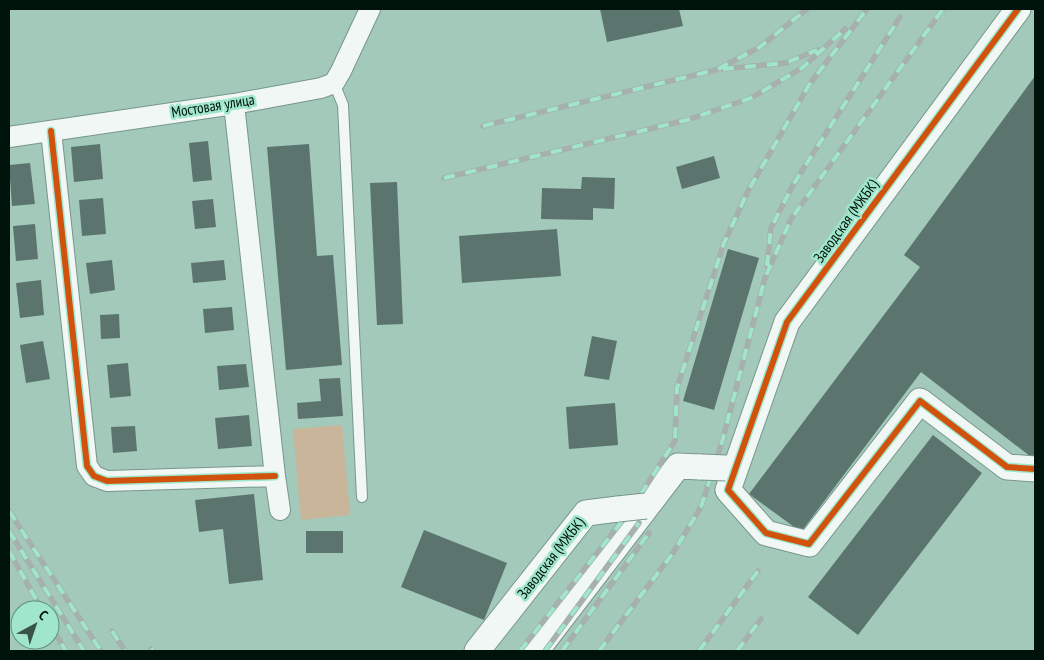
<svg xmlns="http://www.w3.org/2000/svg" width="1044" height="660" font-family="'PT Sans Narrow',sans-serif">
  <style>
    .green { fill: #c9b59a }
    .building { fill: #5b756e }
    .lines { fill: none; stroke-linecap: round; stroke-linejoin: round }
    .service-casing { stroke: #78968b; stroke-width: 12 }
    .minor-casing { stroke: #78968b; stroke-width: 22 }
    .tertiary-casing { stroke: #78968b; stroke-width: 27 }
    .service { stroke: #f1f7f5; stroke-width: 10 }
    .minor { stroke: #f1f7f5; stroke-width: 20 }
    .tertiary { stroke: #f1f7f5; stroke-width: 25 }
    .rail-casing { stroke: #a6b0ac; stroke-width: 5.5 }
    .rail { stroke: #9fe6cb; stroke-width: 4; stroke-dasharray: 11; stroke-linecap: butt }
    .tertiary-bridge-casing { stroke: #78968b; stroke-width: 27; stroke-linecap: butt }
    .tertiary-bridge { stroke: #f1f7f5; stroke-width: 25 }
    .cycleway-casing { stroke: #9fe6cb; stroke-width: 9 }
    .cycleway { stroke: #d1520c; stroke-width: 6 }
    .labels { text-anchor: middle; stroke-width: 5; stroke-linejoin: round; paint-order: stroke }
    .street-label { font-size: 15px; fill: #00130a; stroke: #9fe6cb }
  </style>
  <rect width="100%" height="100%" fill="#a2c9ba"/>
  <path class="green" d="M342,425l8,90 -49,5 -8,-91z"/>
  <path class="building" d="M600,9h79l4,17 -76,16z
    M1035,76v384l-114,-88 -120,160 -52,-38 171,-227 -16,-12z
    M208,141l4,39 -19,2 -4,-39z
    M100,144l3,35 -29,3 -3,-35z
    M309,144l8,112 16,-1 9,110 -56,5 -19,-223z
    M714,156l6,22 -38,11 -6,-22z
    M30,163l5,41 -23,2 -3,-41z
    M582,177l33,1 -1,31 -21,-1v12l-52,-1 1,-31 39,1z
    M397,182l6,142 -26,1 -7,-142z
    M103,198l3,36 -24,2 -3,-36z
    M213,199l3,28 -21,2 -3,-28z
    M35,224l3,35 -22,2 -3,-35z
    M557,229l4,47 -99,7 -3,-47z
    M728,249l31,9 -45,152 -31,-9z
    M112,260l3,30 -25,4 -4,-31z
    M224,260l2,20 -33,3 -2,-20z
    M41,280l3,35 -24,3 -4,-35z
    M232,307l2,23 -29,3 -2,-24z
    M119,314l1,24 -19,1 -1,-24z
    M592,336l25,5 -8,39 -25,-4z
    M43,341l7,38 -24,4 -6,-38z
    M128,363l3,33 -21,2 -3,-33z
    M246,364l3,23 -30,3 -2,-24z
    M340,378l3,38 -45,3 -1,-16 24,-2 -2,-22z
    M615,403l3,42 -49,4 -3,-42z
    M249,415l3,31 -34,3 -3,-31z
    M135,426l2,25 -24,2 -2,-26z
    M933,435l49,38 -124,162 -50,-38z
    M254,494l9,86 -34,4 -6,-55 -24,3 -4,-32z
    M424,530l83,33 -23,57 -83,-33z
    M306,531h37v22h-37z"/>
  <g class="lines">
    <g class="service-casing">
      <path id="service" d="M334,83l9,22 19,392"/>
    </g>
    <g class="minor-casing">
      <path id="minor" d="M234,104l41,372 5,34
        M51,131l36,335 7,10 13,5 168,-5
        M9,137l225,-33 87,-16 13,-5 7,-12 29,-62"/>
    </g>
    <g class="tertiary-casing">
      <path id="tertiary" d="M1018,9l-231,313 -59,168 38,43 43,11 111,-143 87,66 28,2
        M477,651l109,-138 32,-4
        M536,651l142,-185 23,1"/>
    </g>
    <use href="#service" class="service"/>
    <use href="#minor" class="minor"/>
    <use href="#tertiary" class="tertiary"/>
    <g class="rail-casing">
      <path id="rail" d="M723,69l63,-6 31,-13
        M483,126l233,-56 44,-23 47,-38
        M444,178l243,-58 64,-22 51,-30 43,-39
        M767,266l4,-38 22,-43 107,-168
        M9,511l92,140
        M9,531l75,120
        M9,551l33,59
        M50,625l16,26
        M112,631l13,20
        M151,649l2,2
        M520,651l110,-140 45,-70 2,-53 47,-145 23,-50 62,-108 58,-76
        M545,651l94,-128
        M562,651l87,-118
        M599,651l74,-98 28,-46 21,-65 43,-164 26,-59 152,-210
        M699,651l59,-80
        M737,651l24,-32"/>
    </g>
    <use href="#rail" class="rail"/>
    <g class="tertiary-bridge-casing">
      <path id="tertiary-bridge" d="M701,467l25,1
        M618,509l28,-3"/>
    </g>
    <use href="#tertiary-bridge" class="tertiary-bridge"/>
    <g class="cycleway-casing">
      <path id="cycleway" d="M1018,9l-231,313 -59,168 38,43 43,11 111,-143 87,66 28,2
        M51,131l36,335 7,10 13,5 168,-5"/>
    </g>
    <use href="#cycleway" class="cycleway"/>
  </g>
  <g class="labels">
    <g class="street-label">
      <text transform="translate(213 106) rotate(-9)" y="5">Мостовая улица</text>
      <text transform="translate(846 221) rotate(-54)" y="5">Заводская (МЖБК)</text>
      <text transform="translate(551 558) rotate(-52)" y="5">Заводская (МЖБК)</text>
    </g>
  </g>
  <rect width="1044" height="660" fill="none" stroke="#00130a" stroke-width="20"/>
  <g transform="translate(35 625) rotate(40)"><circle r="24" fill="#9fe6cb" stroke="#5f927e"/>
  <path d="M0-4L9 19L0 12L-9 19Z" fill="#395348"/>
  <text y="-8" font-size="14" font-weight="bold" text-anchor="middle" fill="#00130a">С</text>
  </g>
</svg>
